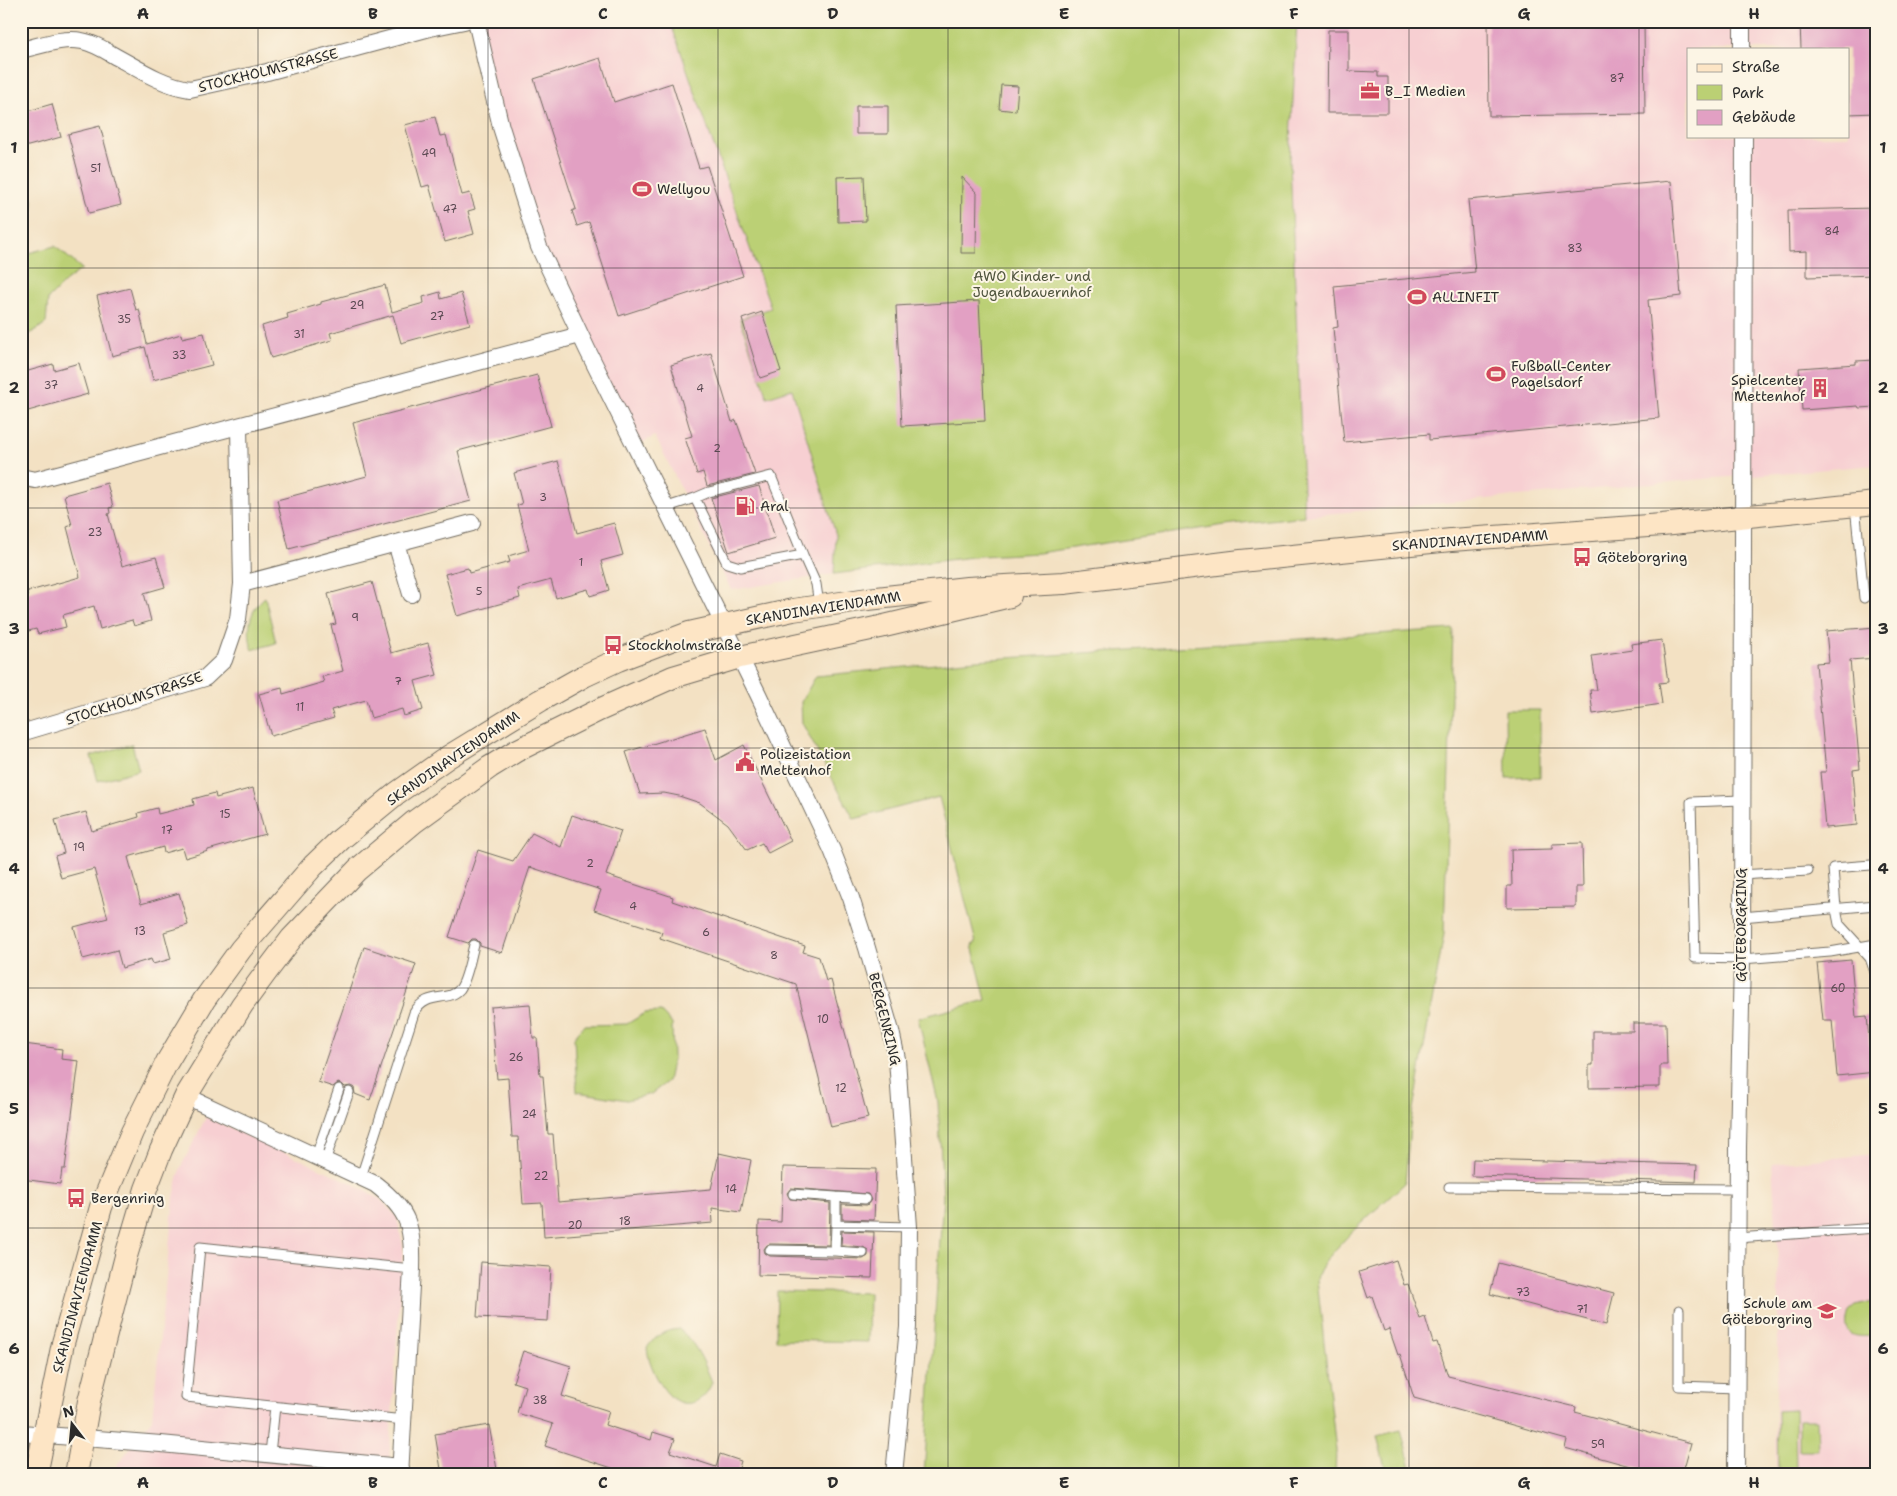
<svg xmlns="http://www.w3.org/2000/svg" width="1897" height="1496" font-family="'Shantell Sans',sans-serif">
  <style>
    .built { fill: #f7cfd2; fill-rule: evenodd }
    .green { fill: #bbd074; stroke: #737e50 }
    .building { fill: #e2a0c3 }
    .lines { fill: none; stroke-linecap: round; stroke-linejoin: round }
    .lane-casing { stroke: #716b60; stroke-width: 11 }
    .street-casing { stroke: #716b60; stroke-width: 18 }
    .secondary-casing { stroke: #716b60; stroke-width: 24 }
    .lane { stroke: #fff; stroke-width: 9 }
    .street { stroke: #fff; stroke-width: 16 }
    .secondary { stroke: #fde5c5; stroke-width: 22 }
    .grid { fill: none; stroke: #2b2b2b; stroke-width: 1; stroke-opacity: 0.55 }
    .labels { text-anchor: middle; stroke-width: 4; stroke-linejoin: round; paint-order: stroke }
    .number-label { font-size: 11px; fill: #594851 }
    .street-label { font-size: 14px; fill: #2b2b2b; stroke: #fcf5e5 }
    .poi-label { font-size: 14px; fill: #2b2b2b; stroke: #fcf5e5; text-anchor: start }
    .park-label { font-size: 14px; fill: #4f543d; stroke: #fcf5e5 }
    .neatline { fill: none; stroke: #2b2b2b; stroke-width: 2 }
    .grid-label { font-size: 16px; text-anchor: middle; font-weight: bold; fill: #2b2b2b }
  </style>
  <rect width="100%" height="100%" fill="#fcf5e5"/>
  <filter id="ink" filterUnits="userSpaceOnUse"><feTurbulence type="fractalNoise" baseFrequency=".02" numOctaves="2"/><feDisplacementMap in="SourceGraphic" scale="10" xChannelSelector="R" yChannelSelector="G"/><feConvolveMatrix kernelMatrix="1 2 1 2 8 2 1 2 1" color-interpolation-filters="sRGB"/></filter>
  <filter id="wash" filterUnits="userSpaceOnUse"><feTurbulence type="fractalNoise" baseFrequency=".0096" numOctaves="4" result="noise"/><feDisplacementMap in="SourceGraphic" scale="20" xChannelSelector="R" yChannelSelector="G"/><feGaussianBlur stdDeviation="1.12" result="paint"/><feColorMatrix in="noise" values="0 0 0 0 0 0 0 0 0 0 0 0 0 0 0 0 0 1.4 0 .05"/><feComposite in="paint" operator="in"/></filter>
  <g filter="url(#wash)">
    <rect width="100%" height="100%" fill="#f3e1c3"/>
    <path class="built" d="M476,21h194l101,287 -31,11 27,78 25,-9 44,147 -2,39 -103,16 -76,-154 -19,10 -97,-199z
      M1297,21h579v444l-184,15 -388,36 -14,-356zM1688,49h160v87h-160z
      M206,1117l144,65 30,17 17,18 6,29 -15,229h-278l42,-56 22,-222 6,-28z
      M1876,1154v321h-100l-1,-66 3,-45v-106l-6,-94z"/>
    <path class="green" d="M670,21h627l-7,139 14,356 -79,9 -186,28 -59,3 -146,18 2,-39 -44,-146 -25,8 -27,-78 31,-11z
      M21,184l12,15 -1,18 -11,11z
      M55,246l27,23 -16,12 -18,18 -2,24 -13,9 -12,5v-82z
      M265,597l11,46 -24,7c-5,-20 -4,-39 13,-53z
      M1453,629l-9,305 -34,192 -5,57c-19,18 -86,74 -88,96l19,172 -1,24h-411l19,-278 -5,-95 -20,-84 68,-18 -14,-55 4,-2 -37,-146 -85,22 -52,-96 -1,-21 15,-26 160,-16z
      M1505,710h35v67l-34,1z
      M132,744l7,26 -41,11 -7,-25z
      M661,1012l11,12 1,34 -5,23 -17,13 -24,6 -50,-8 -3,-55 10,-12 43,-1 18,-11z
      M777,1291l92,2 -1,49 -92,-2z
      M1876,1301v35c-22,1 -35,2 -27,-25l6,-5z
      M679,1329c17,14 25,33 33,53 -6,19 -27,30 -43,13 -10,-10 -21,-33 -22,-47 9,-13 16,-17 32,-19z
      M1795,1410l1,65h-18l-1,-64z
      M1799,1420h18l1,30h-19z
      M1401,1430l12,45h-26l-10,-39z"/>
    <g id="blocks">
      <path class="building" d="M1488,21h156l1,93 -156,2z
        M1800,21h76v92l-28,1v-65h-47z
        M1328,30h21v41l29,1v5h10v36h-61z
        M600,58l14,44 58,-19 27,85 8,-2 36,110 -124,40 -30,-94 -12,4 -5,-15 4,-2 -42,-130z
        M1001,85l17,1 -2,25 -17,-2z
        M52,104l9,33 -40,11v-35z
        M856,106h32v28h-32z
        M435,117l5,19 6,-1 16,60 8,-2 5,16 -7,2 6,23 -29,8 -16,-57 -7,2 -17,-62z
        M100,126l21,79 -32,8 -21,-79z
        M864,176l2,45 -28,1 -1,-45z
        M962,177l15,16 -1,60h-15z
        M1671,181l10,115 -33,4 11,118 -230,22v-6l-85,8 -11,-114 5,-1 -4,-41 141,-14 -7,-72z
        M1876,208v67l-69,2v-26l-18,1 -1,-42z
        M385,285l7,27 32,-9 -1,-6 17,-5 1,7 20,-6 9,31 -69,19 -8,-28 -63,18 2,7 -61,18 -9,-32 26,-8 -1,-4 34,-10v-2z
        M130,288l6,22 3,-1 8,35 34,-10 1,4 22,-5 8,32 -59,15 -8,-33 -33,9 -15,-60z
        M979,301l6,120 -83,5 -6,-120z
        M762,312l19,59 -21,7 -18,-59z
        M711,353l21,69 4,-2 19,54 -48,12 -4,-14 -6,2 -12,-36 7,-2 -21,-71z
        M1876,360v47l-17,1 -1,-2 -56,4 -3,-42 57,-4v-3z
        M79,363l9,31 -67,19v-40l32,-9 1,6z
        M537,375l14,51 -93,25 13,50 -182,48 -12,-49 90,-24 -14,-53z
        M558,461l19,72 37,-10 9,32 -22,6 8,29 -19,6 -2,-7 -32,9 -5,-18 -33,9 2,9 -63,18 -12,-42 23,-6 1,5 41,-11 -2,-6 21,-6 -12,-45 5,-1 -8,-31z
        M107,483l6,24 -4,1 1,5 -2,1 14,52 34,-9 9,30 -21,6 7,28 -17,5 -2,-6 -32,9 -6,-23 -31,9 3,12 -28,7 -2,-5 -15,4v-34l7,-2 -2,-5 54,-15 -13,-50 5,-2 -8,-30z
        M759,486l16,52 -46,14 -18,-54z
        M372,582l19,71 37,-10 9,32 -22,6 8,29 -19,6 -2,-7 -31,9 -5,-18 -35,10 3,8 -63,18 -12,-42 23,-6 1,6 41,-12 -2,-5 21,-6 -12,-46 5,-1 -8,-30z
        M1876,627v31l-26,2 10,109 -7,1 4,55 -32,3 -5,-56h6l-10,-109 13,-1 -3,-31z
        M1662,640l6,42 -9,1 3,21 -69,10 -3,-24h7l-5,-34 40,-6 -1,-6z
        M705,728l11,32 28,-15 47,96 -23,12 -6,-10 -15,7 -19,-26 -28,-21 -21,-7 -15,-3 -24,1 -14,-42z
        M253,788l12,46 -57,16v1l-23,7 -3,-10 -18,5 -1,-6 -35,10 13,47 38,-11 9,32 -24,7 7,27 -18,5 -2,-5 -29,9 -5,-18 -34,9 -9,-32 34,-9 -14,-49 -33,9 -6,-22 9,-3 -9,-33 31,-8 6,19 47,-14 -1,-4 19,-5 1,6 36,-9 -1,-6 22,-6 1,5z
        M572,815l49,16 -15,44 67,22 -1,4 133,45 -2,6 16,5 7,24 5,-1 37,138 -37,9 -35,-143 -136,-46 2,-6 -68,-22 7,-20 -71,-23 -28,86 -22,-7v-3l-4,-4h-4l-4,4 -19,-6 29,-87 35,11 19,-28 29,14z
        M1582,843l1,44h-7v20l-69,1v-22h5l-1,-36 41,-1v-5z
        M364,947l52,17 -46,136 -15,-6 -1,-6 -3,-2 -6,1 -2,-2 -5,-2 -5,4 -15,-5z
        M1851,960l5,57 11,-1 3,34 6,-1v23l-39,4 -5,-56h-9l-6,-57z
        M530,1004l3,34h4l3,38h3l5,58h5l5,68 153,-13 8,-36 32,7 -10,52 -29,-4 1,15 -169,14 -2,-34 -19,1 -5,-67h-6l-4,-59 -11,1 -6,-72z
        M1633,1023h33l1,42h-7v22l-71,1v-23h4v-34h40z
        M24,1044l38,5 -1,10 18,2 -14,108h-3l-2,15 -39,-5v-112z
        M1473,1159l224,6 -1,17 -224,-6z
        M783,1167l93,2 -2,51 -32,-1v-15l25,1 4,-5 -3,-6 -77,-6 -4,5 3,6 40,4 -1,42 -59,-1 -3,1 -3,4 1,4 5,3 93,3 5,-3v-6l-5,-3 -22,-2 1,-14 32,1 -2,46 -114,-3 1,-54 22,1z
        M1396,1260l8,25 4,-1 12,35 5,-2 8,26 4,-1 11,34 128,31 -1,5 116,31 -9,32h-20l-97,-27 2,-8 -153,-42 -14,-44 -2,1 -9,-26 -5,2 -12,-35 -4,2 -9,-26z
        M481,1262l70,5 -3,54 -71,-4z
        M1498,1263l116,30 -8,32 -116,-31z
        M523,1351l48,15 -9,30 47,15 -4,14 46,15 2,-8 22,7 -5,13 46,15 4,-13 21,7 -4,14h-128l3,-7 -67,-22 8,-22 -36,-11 8,-27 -12,-4z
        M489,1425l9,50h-56l-7,-41z"/>
    </g>
  </g>
  <g filter="url(#ink)">
    <use href="#blocks" fill-opacity="0" stroke="#716b60" stroke-width="1"/>
    <g class="lines">
      <g class="lane-casing">
        <path id="lane" d="M695,498l14,-6 62,-16 32,79
          M1855,505l9,93
          M667,507l28,-9 32,65 13,4 63,-12 13,29 3,21
          M1741,800l-50,2 4,156 47,1 88,-7 46,-8
          M1871,865l-38,3 3,41 3,15 31,34 6,17
          M1741,875l67,-4
          M1742,917l134,-12
          M316,1156l23,-67
          M325,1161l24,-69
          M361,1177l53,-164c13,-23 34,-10 46,-24 7,-9 11,-33 14,-44
          M1449,1187l288,2
          M793,1194l43,3v28l73,2
          M836,1197l29,2
          M1737,1238l139,-10
          M770,1250l65,1 1,-26
          M835,1251l28,2
          M1679,1310v76l58,2
          M404,1420l-218,-23 14,-150 212,22
          M270,1454l5,-48"/>
      </g>
      <g class="street-casing">
        <path id="street" d="M476,21l25,106 38,120 48,102 171,345 74,156 19,48 16,50 24,83 6,28 12,168 -1,100 -14,148
          M1742,21v28
          M21,50c19,-4 41,-13 61,-9 11,2 21,8 31,14 24,13 49,30 77,34l77,-17 163,-44 34,-7
          M21,477l14,3 545,-145
          M396,543l15,51
          M242,584l230,-61
          M21,733l184,-55 19,-18 14,-41 4,-35 -3,-157
          M186,1096l189,88c35,27 38,44 37,85l-12,206
          M21,1433l140,11 240,23
          M1736,1475l2,-328 4,-188 2,-823"/>
      </g>
      <g class="secondary-casing">
        <path id="secondary" d="M36,1475l27,-132 38,-136 31,-75 35,-70 37,-62 37,-51 72,-83 28,-27 56,-46 51,-36 93,-57 43,-24 34,-16 71,-27 104,-23 75,-11 99,-11 97,-5 177,-22 210,-21 211,-15 214,-22
          M76,1475l13,-74 37,-145 20,-67 15,-39 25,-54 56,-91 25,-34 25,-33 65,-68 57,-48 76,-55 26,-16 83,-41 74,-33 67,-20 140,-30 130,-31"/>
      </g>
      <use href="#lane" class="lane"/>
      <use href="#street" class="street"/>
      <use href="#secondary" class="secondary"/>
    </g>
  </g>
  <path class="grid" d="M258,21v1454M488,21v1454M718,21v1454M948,21v1454M1179,21v1454M1409,21v1454M1639,21v1454M21,268h1855M21,508h1855M21,748h1855M21,988h1855M21,1228h1855"/>
  <defs>
    <g id="office-bare" transform="scale(1.5)"><path d="M-6-3h4V-5.5h4V-3h4V5H-6ZM-1-4.5V-3h2v-1.5ZM-6 0V1H6V0Z" fill="#d1495b" stroke="#fcf5e5" stroke-width="2.5" paint-order="stroke"/></g>
    <g id="stadium-bare" transform="scale(1.5)"><path d="M0-5a6.5 5 0 1 0 0 10a6.5 5 0 1 0 0-10ZM-3.5-1.8h7v3.6h-7Z" fill="#d1495b" stroke="#fcf5e5" stroke-width="2.5" paint-order="stroke"/></g>
    <g id="building-bare" transform="scale(1.5)"><path d="M-4-6H4V6H1V3H-1V6H-4ZM-2.5-4.3h1.7v1.8h-1.7ZM.8-4.3h1.7v1.8H.8ZM-2.5-1h1.7V.8h-1.7ZM.8-1h1.7V.8H.8Z" fill="#d1495b" stroke="#fcf5e5" stroke-width="2.5" paint-order="stroke"/></g>
    <g id="fuel-bare" transform="scale(1.5)"><path d="M-5.5-6h7V0h2V4h1.3V-2.5L3-4.5l.8-.8L6-3V5H2.5V1h-1V6h-7ZM-4.2-4.7v3.2H.2V-4.7Z" fill="#d1495b" stroke="#fcf5e5" stroke-width="2.5" paint-order="stroke"/></g>
    <g id="bus-bare" transform="scale(1.5)"><path d="M-5-6H5V4H4V6H2V4H-2V6H-4V4H-5ZM-3.5-4V0h7V-4ZM-3.5 1.2v1.5H-2V1.2ZM2 1.2v1.5H3.5V1.2Z" fill="#d1495b" stroke="#fcf5e5" stroke-width="2.5" paint-order="stroke"/></g>
    <g id="civic-bare" transform="scale(1.5)"><path d="M-.6-6.5H3V-4.5H.6V-3L4-1V1h2V6H-6V1h2V-1L-.6-3ZM-1.2 2.5V6h2.4V2.5Z" fill="#d1495b" stroke="#fcf5e5" stroke-width="2.5" paint-order="stroke"/></g>
    <g id="school-bare" transform="scale(1.5)"><path d="M0-5L7-2L0 1L-7-2ZM-4 1L0 2.5L4 1V4Q0 6-4 4Z" fill="#d1495b" stroke="#fcf5e5" stroke-width="2.5" paint-order="stroke"/></g>
  </defs>
  <g fill-rule="evenodd">
    <use href="#office-bare" x="1370" y="91"/>
    <use href="#stadium-bare" x="642" y="189"/>
    <use href="#stadium-bare" x="1417" y="297"/>
    <use href="#stadium-bare" x="1496" y="374"/>
    <use href="#building-bare" x="1820" y="388"/>
    <use href="#fuel-bare" x="745" y="506"/>
    <use href="#bus-bare" x="1582" y="557"/>
    <use href="#bus-bare" x="613" y="645"/>
    <use href="#civic-bare" x="745" y="762"/>
    <use href="#bus-bare" x="76" y="1198"/>
    <use href="#school-bare" x="1827" y="1311"/>
  </g>
  <g class="labels">
    <g class="number-label">
      <text x="1617" y="82">87</text>
      <text x="429" y="157">49</text>
      <text x="96" y="172">51</text>
      <text x="450" y="213">47</text>
      <text x="1832" y="235">84</text>
      <text x="1575" y="252">83</text>
      <text x="357" y="309">29</text>
      <text x="437" y="320">27</text>
      <text x="124" y="323">35</text>
      <text x="299" y="338">31</text>
      <text x="179" y="359">33</text>
      <text x="51" y="389">37</text>
      <text x="700" y="392">4</text>
      <text x="717" y="452">2</text>
      <text x="543" y="501">3</text>
      <text x="95" y="536">23</text>
      <text x="581" y="566">1</text>
      <text x="479" y="595">5</text>
      <text x="355" y="621">9</text>
      <text x="398" y="685">7</text>
      <text x="300" y="711">11</text>
      <text x="225" y="818">15</text>
      <text x="167" y="834">17</text>
      <text x="79" y="851">19</text>
      <text x="590" y="867">2</text>
      <text x="633" y="910">4</text>
      <text x="140" y="935">13</text>
      <text x="706" y="936">6</text>
      <text x="774" y="959">8</text>
      <text x="1838" y="992">60</text>
      <text x="823" y="1023">10</text>
      <text x="516" y="1061">26</text>
      <text x="841" y="1092">12</text>
      <text x="529" y="1118">24</text>
      <text x="541" y="1180">22</text>
      <text x="731" y="1193">14</text>
      <text x="625" y="1225">18</text>
      <text x="575" y="1229">20</text>
      <text x="1523" y="1296">73</text>
      <text x="1582" y="1313">71</text>
      <text x="540" y="1404">38</text>
      <text x="1598" y="1448">59</text>
    </g>
    <g class="street-label">
      <text transform="translate(268 70) rotate(-14)" y="5">STOCKHOLMSTRASSE</text>
      <text transform="translate(1470 540) rotate(-4)" y="5">SKANDINAVIENDAMM</text>
      <text transform="translate(823 608) rotate(-9)" y="5">SKANDINAVIENDAMM</text>
      <text transform="translate(134 698) rotate(-18)" y="5">STOCKHOLMSTRASSE</text>
      <text transform="translate(453 758) rotate(-34)" y="5">SKANDINAVIENDAMM</text>
      <text transform="translate(1741 925) rotate(-90)" y="5">GÖTEBORGRING</text>
      <text transform="translate(885 1019) rotate(76)" y="5">BERGENRING</text>
      <text transform="translate(77 1297) rotate(-75)" y="5">SKANDINAVIENDAMM</text>
    </g>
    <g class="poi-label">
      <text x="1385" y="96">B_I Medien</text>
      <text x="657" y="194">Wellyou</text>
      <text x="1432" y="302">ALLINFIT</text>
      <text x="1511" y="371">Fußball-Center<tspan x="1511" dy="16">Pagelsdorf</tspan></text>
      <text x="1805" y="385" text-anchor="end">Spielcenter<tspan x="1805" dy="16">Mettenhof</tspan></text>
      <text x="760" y="511">Aral</text>
      <text x="1597" y="562">Göteborgring</text>
      <text x="628" y="650">Stockholmstraße</text>
      <text x="760" y="759">Polizeistation<tspan x="760" dy="16">Mettenhof</tspan></text>
      <text x="91" y="1203">Bergenring</text>
      <text x="1812" y="1308" text-anchor="end">Schule am<tspan x="1812" dy="16">Göteborgring</tspan></text>
    </g>
    <g class="park-label">
      <text x="1032" y="281">AWO Kinder- und<tspan x="1032" dy="16">Jugendbauernhof</tspan></text>
    </g>
  </g>
  <rect width="1897" height="1496" fill="none" stroke="#fcf5e5" stroke-width="55"/>
  <rect x="1687" y="48" width="162" height="90" fill="#fcf5e5" stroke="#a8a49b"/>
  <rect x="1697" y="64" width="25" height="8" fill="#fde5c5" stroke="#a8a49b"/>
  <text x="1732" y="72" font-size="15" fill="#2b2b2b">Straße</text>
  <rect x="1697" y="85" width="25" height="15" fill="#bbd074" stroke="#a8a49b"/>
  <text x="1732" y="98" font-size="15" fill="#2b2b2b">Park</text>
  <rect x="1697" y="110" width="25" height="15" fill="#e2a0c3" stroke="#a8a49b"/>
  <text x="1732" y="122" font-size="15" fill="#2b2b2b">Gebäude</text>
  <g transform="translate(72 1424) rotate(344)" stroke="#fcf5e5" stroke-width="4" paint-order="stroke">
  <path d="M0-4L9 19L0 12L-9 19Z" fill="#2b2b2b"/>
  <text y="-8" font-size="14" font-weight="bold" text-anchor="middle" fill="#2b2b2b">N</text>
  </g>
  <rect x="28" y="28" width="1842" height="1440" class="neatline"/>
  <g class="grid-label">
    <text x="143" y="19">A</text>
    <text x="373" y="19">B</text>
    <text x="603" y="19">C</text>
    <text x="833" y="19">D</text>
    <text x="1064" y="19">E</text>
    <text x="1294" y="19">F</text>
    <text x="1524" y="19">G</text>
    <text x="1754" y="19">H</text>
    <text x="14" y="153">1</text>
    <text x="1883" y="153">1</text>
    <text x="14" y="393">2</text>
    <text x="1883" y="393">2</text>
    <text x="14" y="634">3</text>
    <text x="1883" y="634">3</text>
    <text x="14" y="874">4</text>
    <text x="1883" y="874">4</text>
    <text x="14" y="1114">5</text>
    <text x="1883" y="1114">5</text>
    <text x="14" y="1354">6</text>
    <text x="1883" y="1354">6</text>
    <text x="143" y="1488">A</text>
    <text x="373" y="1488">B</text>
    <text x="603" y="1488">C</text>
    <text x="833" y="1488">D</text>
    <text x="1064" y="1488">E</text>
    <text x="1294" y="1488">F</text>
    <text x="1524" y="1488">G</text>
    <text x="1754" y="1488">H</text>
  </g>
</svg>
